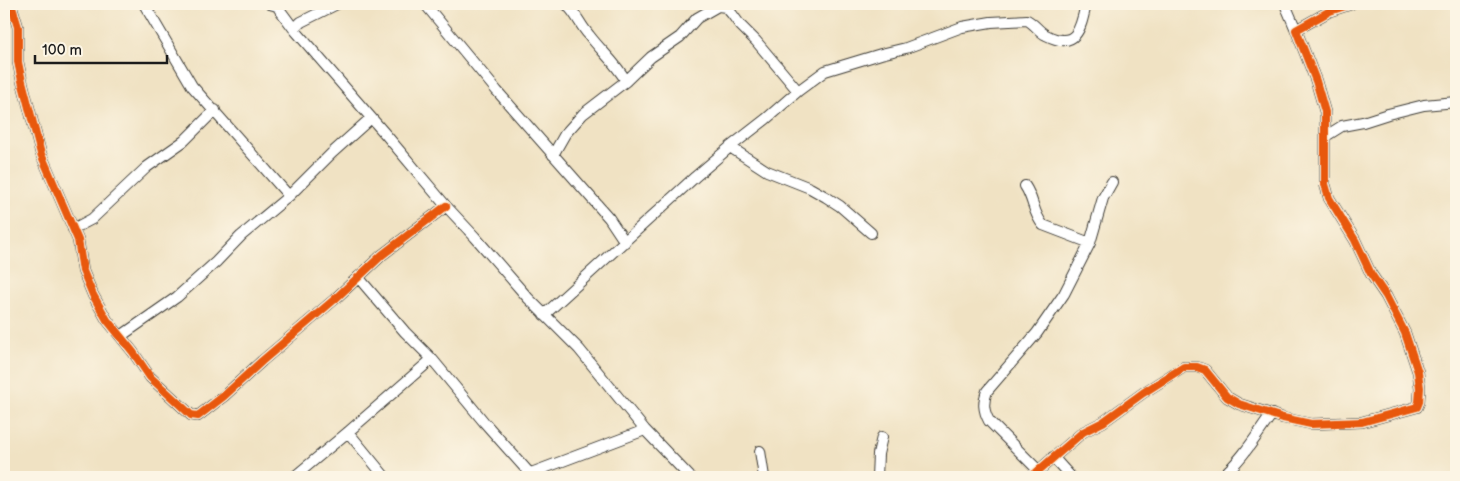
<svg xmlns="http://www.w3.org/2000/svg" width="1460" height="481" font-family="'Balsamiq Sans',sans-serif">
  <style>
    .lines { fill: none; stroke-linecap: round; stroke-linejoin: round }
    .minor-casing { stroke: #3c3a35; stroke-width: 12 }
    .minor { stroke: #fff; stroke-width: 10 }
    .cycleway-casing { stroke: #fcf5e5; stroke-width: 11 }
    .cycleway { stroke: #e8590c; stroke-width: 8 }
  </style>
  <rect width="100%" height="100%" fill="#fcf5e5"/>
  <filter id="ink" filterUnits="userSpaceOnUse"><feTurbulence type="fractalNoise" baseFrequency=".02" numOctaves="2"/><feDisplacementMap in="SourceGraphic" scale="10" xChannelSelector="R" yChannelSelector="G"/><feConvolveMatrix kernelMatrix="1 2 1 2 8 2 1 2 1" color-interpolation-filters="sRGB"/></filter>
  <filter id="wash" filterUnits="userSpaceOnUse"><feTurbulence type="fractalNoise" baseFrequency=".0096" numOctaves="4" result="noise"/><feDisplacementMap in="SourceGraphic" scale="20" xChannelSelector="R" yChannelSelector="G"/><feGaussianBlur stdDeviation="1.12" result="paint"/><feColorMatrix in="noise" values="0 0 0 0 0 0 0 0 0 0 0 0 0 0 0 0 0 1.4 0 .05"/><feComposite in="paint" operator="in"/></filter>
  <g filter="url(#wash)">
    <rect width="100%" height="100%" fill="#f0e2c3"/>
  </g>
  <g filter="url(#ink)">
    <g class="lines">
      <g class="minor-casing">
        <path id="minor" d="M11,4l7,23v35l4,19 19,73 37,86 5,31 10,24 14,25 26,32 17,25 41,38 7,1 26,-20 38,-35 73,-62 47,-44 64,-49
          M144,4l48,82 97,110
          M270,4l7,2 17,23 93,107 59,70 29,31 53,61 51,51 66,81 45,47
          M425,4l72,87 112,127 16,24
          M566,4c10,9 14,21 23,31 12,16 27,28 37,46
          M1285,4l11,26
          M294,29l7,-7 36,-18
          M1326,136l16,-10 21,-4 25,-8 36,-9 32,-3
          M730,147l37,24 43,17 16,9 14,9 31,27
          M553,155l12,-21 18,-20 43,-33 25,-24 29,-20 17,-19 21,-12 8,1 6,7 8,11 16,16 42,50
          M1025,186c9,13 8,28 18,39l47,18
          M73,229l19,-10 55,-52 37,-26 31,-31
          M358,277l47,55 27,27 52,63 49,55
          M544,315l151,-138 35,-30 36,-28 32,-28 27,-20 56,-17 25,-6 56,-21 29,-5 36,-2c8,4 12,12 19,15 31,16 35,-8 40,-31
          M121,336l56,-39 39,-35 25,-26 48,-40 43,-43 39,-35
          M348,432l37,45
          M760,451l4,26
          M1053,457l18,20
          M1038,470l-49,-49c-6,-11 -6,-19 -2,-30l50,-58 27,-39 26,-51 13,-45 9,-16
          M531,473l114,-43
          M294,477l54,-45 84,-73
          M877,477l1,-23 4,-17
          M1031,477l52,-45 20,-10 40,-29 41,-26h13l8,3 22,27 12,7 44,14 28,6 51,-2 55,-15 2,-5 1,-14 -2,-16 -13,-39 -19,-37 -15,-22 -16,-34 -26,-42 -4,-14v-72l-9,-31 -20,-51 34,-19 21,-7
          M1221,477c21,-17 35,-41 51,-63"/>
      </g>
      <use href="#minor" class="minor"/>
      <g class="cycleway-casing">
        <path id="cycleway" d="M11,4l7,23v35l4,19 19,73 37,86 5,31 10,24 14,25 26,32 17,25 41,38 7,1 26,-20 38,-35 73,-62 47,-44 64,-49
          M1031,477l52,-45 20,-10 40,-29 41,-26h13l8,3 22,27 12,7 44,14 28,6 51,-2 55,-15 2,-5 1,-14 -2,-16 -13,-39 -19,-37 -15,-22 -16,-34 -26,-42 -4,-14v-72l-9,-31 -20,-51 34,-19 21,-7"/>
      </g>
      <use href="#cycleway" class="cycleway"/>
    </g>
  </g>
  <rect width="1460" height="481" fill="none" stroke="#fcf5e5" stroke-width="20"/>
  <path d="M35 55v8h132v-8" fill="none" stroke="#1c1c1c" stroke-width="2.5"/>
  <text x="42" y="55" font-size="15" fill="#1c1c1c" stroke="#fcf5e5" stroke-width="4" paint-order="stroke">100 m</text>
</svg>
